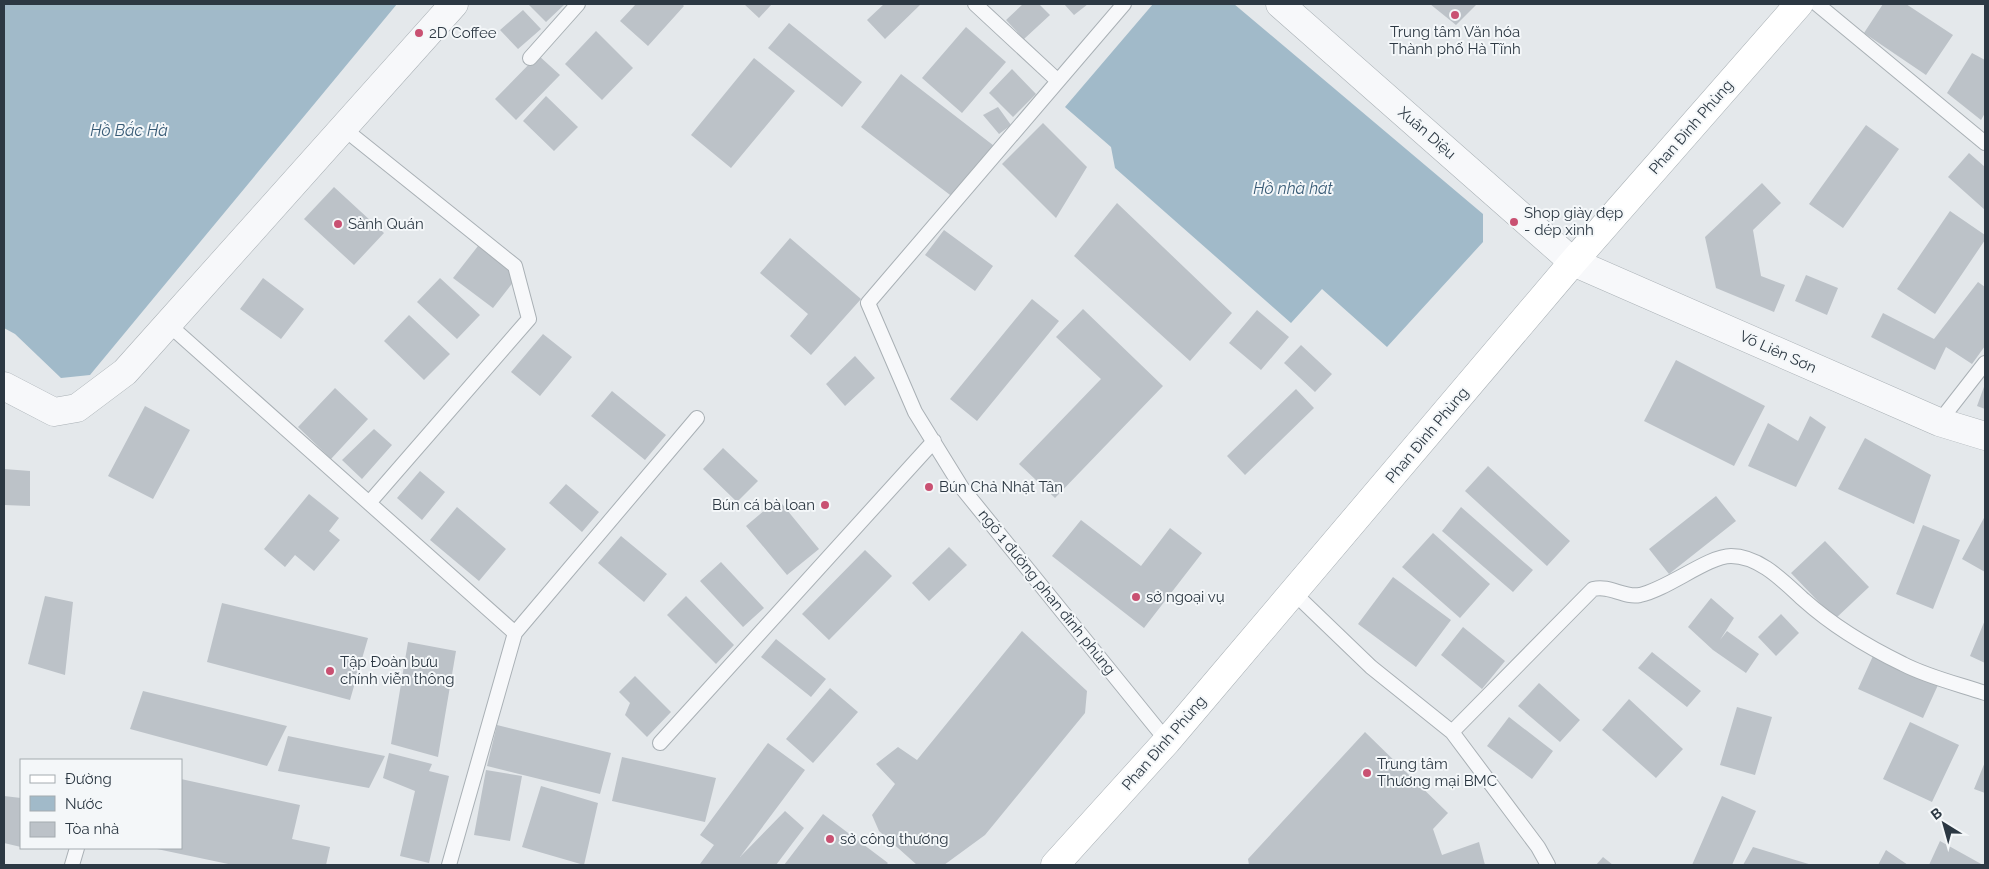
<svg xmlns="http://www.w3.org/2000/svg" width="1989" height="869" font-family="Raleway,sans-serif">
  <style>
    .water { fill: #a1bac9 }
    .building { fill: #bcc2c8 }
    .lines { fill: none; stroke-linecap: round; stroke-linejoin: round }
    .service-casing { stroke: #a9b0b5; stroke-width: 16 }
    .minor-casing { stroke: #a9b0b5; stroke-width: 29 }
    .tertiary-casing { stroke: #a9b0b5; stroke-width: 29 }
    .secondary-casing { stroke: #a9b0b5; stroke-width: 29 }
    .service { stroke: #f7f8fa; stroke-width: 14 }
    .minor { stroke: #f7f8fa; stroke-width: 28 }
    .tertiary { stroke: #f7f8fa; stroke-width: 28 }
    .secondary { stroke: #fff; stroke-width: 28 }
    .poi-dot { fill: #c95172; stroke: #f4f7f9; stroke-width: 2 }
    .labels { text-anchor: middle; stroke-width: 4; stroke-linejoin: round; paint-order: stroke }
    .poi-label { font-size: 15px; fill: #2c3843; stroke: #f4f7f9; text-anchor: start }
    .street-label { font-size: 15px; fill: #2c3843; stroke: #f4f7f9 }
    .water-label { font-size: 16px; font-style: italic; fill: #385b76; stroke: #f4f7f9 }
  </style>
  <rect width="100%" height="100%" fill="#e4e8eb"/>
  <path class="water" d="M4,4h393l-307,371 -29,3 -46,-44 -11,-6z
    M1153,4h81l249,210v28l-96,105 -65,-58 -31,34 -176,-155 -4,-21 -46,-40z"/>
  <path class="building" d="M528,4h37l-19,18z
    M636,4h46l2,2 -36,40 -28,-25z
    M744,4h28l-13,14z
    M884,4h37l-36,35 -18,-19z
    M1023,4h16l11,11 -26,24 -18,-19z
    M1064,4h24l-14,11z
    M1430,4h47l-21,21z
    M1883,4h23l47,31 -27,40 -62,-42z
    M523,10l18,19 -23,20 -18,-19z
    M789,23l73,59 -20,25 -74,-59z
    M966,27l40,35 -44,51 -40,-35z
    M596,31l37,37 -31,32 -37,-36z
    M1972,53l13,7v53l-4,7 -34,-27z
    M538,55l22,20 -44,45 -21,-21z
    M754,58l41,33 -64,77 -40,-33z
    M1012,69l24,25 -23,23 -24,-24z
    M901,74l97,75 -40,52 -97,-74z
    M546,96l32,31 -24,24 -31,-30z
    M998,107l13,18 -12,9 -16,-19z
    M1043,123l44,44 -31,51 -54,-54z
    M1866,125l33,24 -56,79 -34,-24z
    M1969,153l16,14v43l-37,-33z
    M1762,183l19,20 -28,27 8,46 24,9 -11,27 -58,-24 -11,-51z
    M334,187l50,46 -30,32 -50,-46z
    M1117,203l115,110 -42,48 -116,-105z
    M1950,211l35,24v5l-50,74 -38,-25z
    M944,230l49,36 -18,25 -50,-36z
    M790,238l71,61 -50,56 -21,-19 18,-22 -48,-41z
    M478,246l40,30 -25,32 -40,-30z
    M1806,275l32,13 -11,27 -32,-14z
    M263,278l41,31 -23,30 -41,-30z
    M440,278l40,37 -23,24 -40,-37z
    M1978,282l7,5v59l-13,18 -26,-17 -11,23 -64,-33 12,-24 51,26z
    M1032,299l27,22 -82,100 -27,-22z
    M1083,309l80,77 -108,112 -36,-34 82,-85 -45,-42z
    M1257,310l32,27 -28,33 -32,-27z
    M409,315l41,39 -26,26 -40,-39z
    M543,334l29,23 -32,39 -29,-24z
    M1301,345l31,29 -17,18 -31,-29z
    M855,356l20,22 -30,28 -19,-22z
    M1676,360l89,46 -31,60 -90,-45z
    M1985,384v25l-8,-3z
    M335,388l33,31 -37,40 -33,-32z
    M1296,389l18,19 -69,67 -18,-19z
    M612,391l54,44 -21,25 -54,-44z
    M145,406l45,24 -37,69 -45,-23z
    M1810,416l16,11 -30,60 -48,-21 20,-43 30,18z
    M374,429l18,16 -30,34 -20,-19z
    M1865,438l66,37 -17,49 -76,-35z
    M723,448l35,33 -21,21 -34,-33z
    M1488,466l82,75 -23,25 -82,-75z
    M4,469l26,2v35l-26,-1z
    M420,471l25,21 -23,28 -25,-22z
    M566,484l33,28 -17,20 -33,-29z
    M309,494l30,24 -10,13 11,9 -26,31 -19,-16 -10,12 -21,-18z
    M1716,496l20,25 -67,53 -20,-25z
    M778,499l41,50 -32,26 -41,-49z
    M457,507l49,42 -27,32 -49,-41z
    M1461,507l72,63 -20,22 -71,-61z
    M1985,516v56l-23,-13z
    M1081,520l60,46 29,-38 32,25 -58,75 -92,-72z
    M1923,525l37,15 -27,69 -37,-15z
    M1433,533l57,51 -30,34 -58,-51z
    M621,536l46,38 -23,28 -46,-39z
    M1825,541l44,46 -34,32 -44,-46z
    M949,547l18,18 -38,36 -17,-18z
    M865,550l27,26 -63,64 -27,-26z
    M721,562l43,46 -21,19 -43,-46z
    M1393,577l58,43 -35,47 -58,-43z
    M45,596l28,6 -8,73 -37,-11z
    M686,596l48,49 -18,19 -49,-49z
    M1711,598l23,20 -14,22 7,-9 32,23 -13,19 -33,-23 -25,-23z
    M222,603l146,35 -18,62 -143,-38z
    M1781,614l18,19 -23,23 -18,-19z
    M1985,620v43l-15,-7z
    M1463,627l42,34 -23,28 -41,-34z
    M1022,631l65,60 -2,22 -100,122 -41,30h-27l-38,-34 -7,-16 23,-31 -19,-20 22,-17 19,13z
    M776,639l50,40 -15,18 -50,-40z
    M408,642l48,9 -18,106 -47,-13z
    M1652,652l49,39 -14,16 -49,-39z
    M1873,656l65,29 -15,33 -65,-29z
    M635,676l36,36 -24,25 -22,-22 5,-12 -11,-11z
    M1539,683l41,37 -20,22 -42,-36z
    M830,688l28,24 -45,51 -27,-24z
    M143,691l144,35 -20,40 -137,-37z
    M1629,699l54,50 -27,29 -54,-48z
    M1737,707l35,10 -17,58 -35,-10z
    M1509,717l44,34 -21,28 -45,-33z
    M1910,722l49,23 -27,57 -49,-23z
    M497,725l114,28 -11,41 -113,-28z
    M1365,732l83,81 -15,16 9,26 37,-13 6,23h-236l-1,-6z
    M288,736l97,20 -16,32 -91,-17z
    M768,743l37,27 -65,87 45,-46 19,17 -28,37h-74l-2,-1 14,-19 -14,-10z
    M389,753l43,11 -3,7 20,5 -20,87 -29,-7 15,-65 -32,-13z
    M622,757l94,21 -11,44 -93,-21z
    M1985,762v31l-11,-4z
    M486,770l36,6 -12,65 -36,-6z
    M181,779l119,26 -8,34 38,8 -4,18h-93l-76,-16 24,-1z
    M541,786l57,17 -14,62 -62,-18z
    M4,796l17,2v49l-17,-4z
    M1722,796l34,15 -24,54h-40z
    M823,814l65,49 -2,2h-102z
    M1940,841l43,24h-54z
    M1753,847l59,18h-69z
    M1886,850l22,15h-30z
    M1603,857l10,8h-17z"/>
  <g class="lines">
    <g class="service-casing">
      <path id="service" d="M975,4l83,77
        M1124,4l-256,299 47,109 47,76 205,253
        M1817,4l168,139
        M530,58l48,-54
        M343,128l172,138 14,53 -160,184
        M168,324l347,309 -66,232
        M1939,422l46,-59
        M1293,592l78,75 81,65 86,115 10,18
        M515,633l182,-215
        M1452,732l141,-143c18,-4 30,9 47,6 28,-6 68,-39 91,-39 29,0 53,26 73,44 29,26 64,47 99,64 25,13 55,20 82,29
        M660,743l274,-302
        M72,865l5,-17"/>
    </g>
    <g class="minor-casing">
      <path id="minor" d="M1573,262l366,160 46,14
        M4,386l50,26 23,-4 48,-36 329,-368"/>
    </g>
    <g class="tertiary-casing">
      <path id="tertiary" d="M1280,4l293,258"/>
    </g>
    <g class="secondary-casing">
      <path id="secondary" d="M1055,865l112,-124 406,-479 226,-258"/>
    </g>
    <use href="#service" class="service"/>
    <use href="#minor" class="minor"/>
    <use href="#tertiary" class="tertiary"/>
    <use href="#secondary" class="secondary"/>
  </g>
  <g class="poi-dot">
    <circle cx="1455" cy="15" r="5"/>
    <circle cx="419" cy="33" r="5"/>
    <circle cx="1514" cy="222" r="5"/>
    <circle cx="338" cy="224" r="5"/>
    <circle cx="929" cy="487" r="5"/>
    <circle cx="825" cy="505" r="5"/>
    <circle cx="1136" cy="597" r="5"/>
    <circle cx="330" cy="671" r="5"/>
    <circle cx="1367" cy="773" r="5"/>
    <circle cx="830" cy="839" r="5"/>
  </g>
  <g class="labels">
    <g class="poi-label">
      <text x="1455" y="37" text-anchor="middle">Trung tâm Văn hóa<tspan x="1455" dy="17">Thành phố Hà Tĩnh</tspan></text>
      <text x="429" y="38">2D Coffee</text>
      <text x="1524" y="218">Shop giày đẹp<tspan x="1524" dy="17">- dép xinh</tspan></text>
      <text x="348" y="229">Sành Quán</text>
      <text x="939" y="492">Bún Chả Nhật Tân</text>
      <text x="815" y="510" text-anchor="end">Bún cá bà loan</text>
      <text x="1146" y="602">sở ngoại vụ</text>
      <text x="340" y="667">Tập Đoàn bưu<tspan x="340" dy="17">chính viễn thông</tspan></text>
      <text x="1377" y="769">Trung tâm<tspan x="1377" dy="17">Thương mại BMC</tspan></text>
      <text x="840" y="844">sở công thương</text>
    </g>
    <g class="street-label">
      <text transform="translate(1691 127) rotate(-49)" y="5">Phan Đình Phùng</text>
      <text transform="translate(1427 133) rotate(41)" y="5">Xuân Diệu</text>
      <text transform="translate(1778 352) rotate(24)" y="5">Võ Liên Sơn</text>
      <text transform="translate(1427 435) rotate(-50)" y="5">Phan Đình Phùng</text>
      <text transform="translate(1047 592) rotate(51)" y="5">ngõ 1 đường phan đình phùng</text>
      <text transform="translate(1164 743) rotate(-49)" y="5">Phan Đình Phùng</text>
    </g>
    <g class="water-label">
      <text x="129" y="136">Hồ Bắc Hà</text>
      <text x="1293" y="194">Hồ nhà hát</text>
    </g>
  </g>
  <rect width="1989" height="869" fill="none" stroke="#2c3843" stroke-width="10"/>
  <rect x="20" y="759" width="162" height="90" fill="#f4f7f9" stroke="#a4abb0"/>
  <rect x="30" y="775" width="25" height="8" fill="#ffffff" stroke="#a4abb0"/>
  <text x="65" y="784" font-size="15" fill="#2c3843">Đường</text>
  <rect x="30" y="796" width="25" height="15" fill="#a1bac9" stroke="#a4abb0"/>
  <text x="65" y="809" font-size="15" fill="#2c3843">Nước</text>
  <rect x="30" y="822" width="25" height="15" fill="#bcc2c8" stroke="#a4abb0"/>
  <text x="65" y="834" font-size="15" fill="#2c3843">Tòa nhà</text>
  <g transform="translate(1944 824) rotate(323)" stroke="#f4f7f9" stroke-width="4" paint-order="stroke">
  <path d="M0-4L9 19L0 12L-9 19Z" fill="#2c3843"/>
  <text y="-8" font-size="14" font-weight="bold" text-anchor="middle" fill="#2c3843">B</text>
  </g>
</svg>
